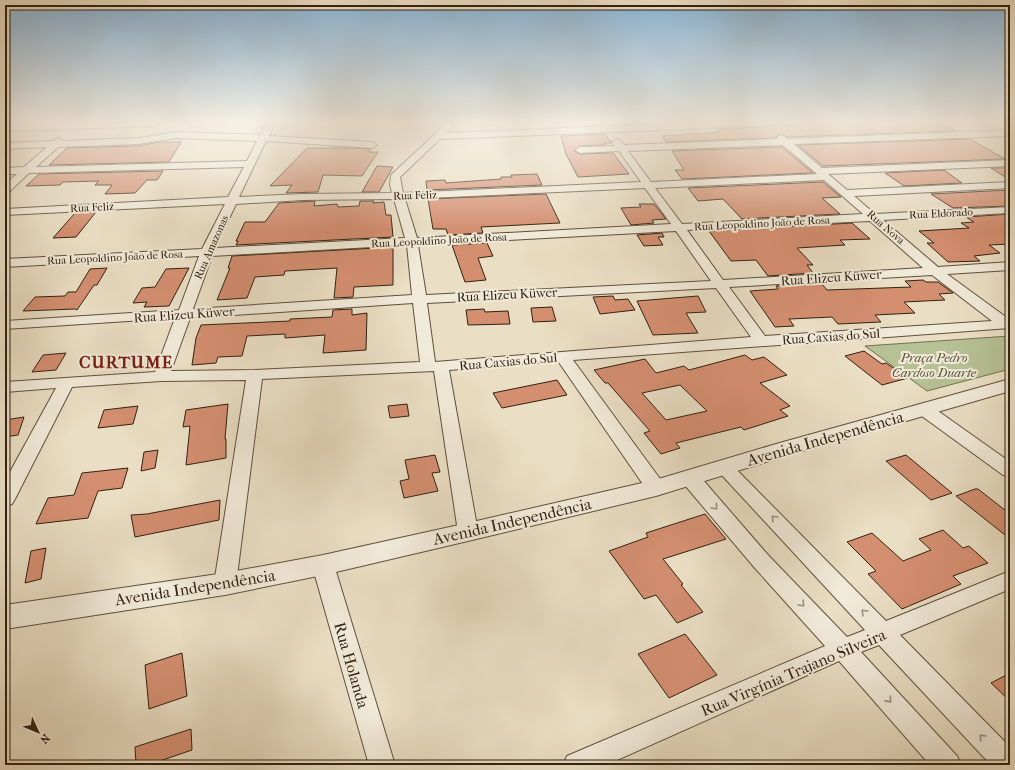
<svg xmlns="http://www.w3.org/2000/svg" width="1015" height="770" font-family="'IM FELL French Canon',serif">
  <style>
    .green { fill: #b6c195; stroke: #747152 }
    .building { fill: #d48f71; stroke: #312110; fill-rule: evenodd }
    .lines { fill: none; stroke-linecap: round; stroke-linejoin: round }
    .minor-casing { stroke: #5f503d; stroke-width: 2 }
    .tertiary-casing { stroke: #5f503d; stroke-width: 2 }
    .minor { fill: #f1ead9; fill-rule: evenodd }
    .tertiary { fill: #f1ead9; fill-rule: evenodd }
    .oneway { stroke: #9b907f }
    .labels { text-anchor: middle; stroke-width: 4; stroke-linejoin: round; paint-order: stroke }
    .far-street-label { font-size: 11px; fill: #312110; stroke: #f1ead9 }
    .street-label { font-size: 13px; fill: #312110; stroke: #f1ead9 }
    .park-label { font-size: 13px; font-style: italic; fill: #595138; stroke: #f1ead9 }
    .near-street-label { font-size: 16px; fill: #312110; stroke: #f1ead9 }
    .district-label { font-size: 17px; font-weight: bold; letter-spacing: 1px; fill: #7a1f14; stroke: #f1ead9 }
  </style>
  <rect width="100%" height="100%" fill="#eadec4"/>
  <filter id="stains"><feTurbulence type="fractalNoise" baseFrequency=".005" numOctaves="4"/><feColorMatrix values="0 0 0 0 .2 0 0 0 0 .09 0 0 0 0 .02 0 0 0 .5 -.17"/></filter>
  <radialGradient id="worn" r=".72"><stop offset=".6" stop-color="#630" stop-opacity="0"/><stop offset="1" stop-color="#630" stop-opacity=".3"/></radialGradient>
  <path class="green" d="M1010,336v33l-83,22 -62,-45z"/>
  <path class="building" d="M838,122h103l14,9 -167,6 -7,-3 -4,1 -1,3 -110,4 -4,-6 58,-4 -3,-2 8,-1z
    M605,134l6,9h-6l1,2 -26,1 -6,5 6,3 33,-1 16,21 -51,3 -12,-23 -5,-18z
    M970,139l35,20 -182,7 -25,-21z
    M160,142h21l-12,20 -120,3 18,-17 71,-2z
    M782,147l31,26 -131,6 -7,-9h9l-12,-19z
    M307,148h46l18,1 -2,3h9l-16,24 -39,-1 -5,17 -32,1 6,-8 -22,1z
    M377,166l16,1 -14,25h-17z
    M991,168h19v12z
    M944,170l18,13 -58,3 -19,-13z
    M163,171l-6,9h-10l-12,13 -30,1 7,-9h-17l4,-4 -36,1 -3,3 -34,1 13,-12z
    M537,174l5,11 -115,5 -1,-9 19,-1 1,3 55,-4v-2h11l-1,-2z
    M823,182l18,15 -19,1 18,16 -98,5 -19,-20 -25,2 -10,-13z
    M1010,190v16l-57,2 -22,-14z
    M546,194l14,29 -79,4 2,6 -35,2 -2,-6h-13l-5,-30z
    M315,201l-1,5 23,-2 1,3 21,-1 1,-5h14l-1,2 11,-1 2,13h5l2,22 -157,8 2,-4h-2l9,-19h20l14,-19z
    M639,204h15l12,15 -14,1 2,3 -23,2 -10,-17 20,-1z
    M96,212l-20,25 -23,1 22,-25z
    M1010,214v30l-21,1 11,8 -26,3 6,5 -32,1 -21,-19h7l-15,-12 50,-3 -8,-5 13,-1 -8,-5z
    M852,223l18,16 -30,1 5,5 -48,3 16,17h-6l6,8 -45,3 -12,-16 -25,1 -22,-30z
    M662,233l2,4h-6l5,8 -19,1 -7,-11z
    M487,243l6,13 -15,2 8,22 -21,2 -13,-37z
    M393,247v38l-39,2 -1,10 -19,1 3,-30 -52,3 -1,4 -29,2 -8,21 -30,2 13,-32h-2l4,-12z
    M107,268l-10,17h-3l-17,25 -2,-1 -52,2 12,-14 30,-1 3,-4h8l14,-23z
    M189,268l-20,38 -25,1 3,-5 -14,1 9,-15 13,-1 11,-18z
    M923,280l3,2h12l15,11 -14,1 6,6 -41,2 11,11 -40,2 6,7 -43,2 -6,-7 -43,2 5,7 -19,1 -25,-36 28,-2 -2,-3 45,-3 6,7 84,-3 -6,-6z
    M613,296l2,4 13,-1 7,11 -35,4 -7,-17z
    M698,296l8,16 -20,1 12,20 -45,2 -16,-34z
    M552,307l4,14 -23,1 -2,-14z
    M352,309v6l15,-2 -1,37 -43,3 2,-18 -40,3v-4l-38,2 -5,20 -24,1 -2,6 -24,2 4,-27 5,-13 89,-4v-2l42,-2 1,-7z
    M484,309l1,3 23,-1 2,13 -42,1 -2,-15z
    M864,351l18,13 4,-1 22,15 -26,7 -37,-29z
    M66,353l-10,17 -24,2 11,-17z
    M745,355l7,5 12,-3 23,18 -27,8 30,23 -10,4 8,6 -44,14 -3,-3 -65,16 4,5 -19,6 -17,-21 6,-2 -42,-48h-3l-11,-13 51,-11 11,14 28,-7 5,4zM680,385l27,26 -41,9 -24,-27z
    M557,380l10,15 -65,13 -9,-15z
    M228,404l-3,35h1v19l-40,7 4,-39 -7,1 3,-17z
    M407,404l2,12 -19,2 -2,-12z
    M138,406l-5,18 -35,4 6,-18z
    M24,417l-6,18 -13,2v-17z
    M158,450l-3,18 -14,3 3,-19z
    M435,455l5,17 -8,1 6,18 -34,7 -4,-17 9,-2 -4,-19z
    M906,455l46,38 -21,7 -45,-39z
    M128,468l-6,20 -24,3 -10,27 -52,6 12,-26 26,-3 8,-22z
    M975,489h3l32,25v25l-54,-43z
    M220,500l-1,20 -84,17 -4,-22 16,-1z
    M705,514l21,25 -63,20 20,25 -2,1 22,27 -26,11 -21,-28 -12,4 -35,-48 39,-14 -2,-4z
    M943,530l20,18 6,-2 19,17 -35,13 8,8 -59,25 -34,-35 8,-3 -29,-29 25,-9 31,28 28,-11 -12,-11z
    M46,548l-5,31 -16,4 6,-32z
    M685,634l32,41 -48,23 -31,-44z
    M182,653l5,43 -38,13 -4,-44z
    M1010,673v28l-19,-18z
    M191,729l1,21 -44,15h-12l-1,-18z"/>
  <g class="lines">
    <g class="minor-casing">
      <path id="minor" d="M95,122l65,1 -4,3 -151,5v-6z
        M267,122h8l-6,14 103,6 5,3 -5,3 -106,-7 -27,56 63,-3 90,-1 -2,-9 1,-9 57,-53h9l-11,11 261,-11h78l-4,3 -341,14 -40,38 3,16 238,-11 -22,-31 -39,2 -5,-3 5,-3 35,-1 -3,-4 5,-3 3,1 4,5 154,-6v-3l3,-1 7,4 222,-9v6l-216,8 28,24 188,-8v6l-182,8 19,16 163,-8v6l-156,8 21,18 135,-7v6l-127,7 55,47 72,-5v8l-63,4 63,46v8l-437,32 90,123 2,5 -2,5 -7,2 -7,-2 -91,-132 -109,9 29,162 -3,5 -7,2 -7,-2 -3,-5 -24,-161 -172,8 -26,205 -3,6 -8,3 -8,-3 -3,-6 32,-204 -85,1 -89,6 -57,112 -3,5 -7,2v-25l51,-93 -51,4v-10l150,-10 20,-54 -170,11v-8l174,-11 20,-54 -194,11v-8l197,-10 23,-45 -220,11v-6l223,-12 16,-30 -215,6 -20,19 -4,1v-9l12,-10h-12v-6l19,-1 23,-20 -42,2v-6l48,-2 6,-3 5,3 74,-3 39,-6 83,3zM177,138l80,3 -10,20 -211,6 22,-20 80,-3zM783,145l34,29 -166,8 -23,-31zM824,180l39,34 -181,10 -27,-36zM645,188l26,36 -254,14 -12,-39zM394,199l11,39 -190,10 21,-44 66,-4zM870,221l53,47 -200,12 -36,-50zM676,231l35,50 -285,14 -8,-50zM407,245l5,50 -219,14 19,-53zM932,275l60,46 -227,15 -36,-49zM716,288l35,49 -316,25 -8,-59zM413,303l7,59 -165,8 -84,1 19,-53z
        M925,405l6,1 79,56v15l-7,-2 -84,-61 -2,-4 2,-4z
        M724,461l6,2 156,158 124,-50v18l-110,46 110,112v18h-19l-112,-120 -18,7 96,104 4,9h-31l-91,-104 -233,104h-43l4,-9 258,-110 -71,-79 -71,-84 -2,-5 2,-5 7,-1 7,1 71,82 79,82 18,-7 -147,-159 -3,-4 3,-4z
        M323,557l7,2 4,6 61,200h-26l-57,-200 4,-6z"/>
    </g>
    <g class="tertiary-casing">
      <path id="tertiary" d="M1010,379v12l-218,63 -136,42 -188,45 -145,34 -98,20 -220,34v-24l220,-32 98,-18 145,-32 187,-43 121,-36z"/>
    </g>
    <use href="#minor" class="minor"/>
    <use href="#tertiary" class="tertiary"/>
  </g>
  <defs><path id="oneway-chevron" d="M-2-3.5L2.5 0L-2 3.5" fill="none" stroke-width="1.6" stroke-linecap="round" stroke-linejoin="round"/></defs>
  <g class="oneway">
    <use href="#oneway-chevron" transform="translate(715 507) rotate(50)"/>
    <use href="#oneway-chevron" transform="translate(774 518) rotate(-134)"/>
    <use href="#oneway-chevron" transform="translate(802 604) rotate(47)"/>
    <use href="#oneway-chevron" transform="translate(864 612) rotate(-134)"/>
    <use href="#oneway-chevron" transform="translate(889 700) rotate(48)"/>
    <use href="#oneway-chevron" transform="translate(982 737) rotate(-133)"/>
  </g>
  <linearGradient id="sky" x2="0" y2="1"><stop stop-color="#8ab6d8"/><stop offset="0.53" stop-color="#f6f0e4"/><stop offset="1" stop-color="#f6f0e4" stop-opacity="0"/></linearGradient>
  <rect width="1015" height="230" fill="url(#sky)"/>
  <g class="labels">
    <g class="far-street-label">
      <text transform="translate(415 195) rotate(-2)" y="4">Rua Feliz</text>
      <text transform="translate(92 207) rotate(-3)" y="4">Rua Feliz</text>
      <text transform="translate(941 213) rotate(-3)" y="4">Rua Eldorado</text>
      <text transform="translate(762 223) rotate(-3)" y="4">Rua Leopoldino João de Rosa</text>
      <text transform="translate(886 227) rotate(41)" y="4">Rua Nova</text>
      <text transform="translate(439 240) rotate(-3)" y="4">Rua Leopoldino João de Rosa</text>
      <text transform="translate(211 247) rotate(-66)" y="4">Rua Amazonas</text>
      <text transform="translate(115 257) rotate(-3)" y="4">Rua Leopoldino João de Rosa</text>
    </g>
    <g class="street-label">
      <text transform="translate(831 277) rotate(-4)" y="5">Rua Elizeu Küwer</text>
      <text transform="translate(507 294) rotate(-3)" y="5">Rua Elizeu Küwer</text>
      <text transform="translate(184 314) rotate(-4)" y="5">Rua Elizeu Küwer</text>
      <text transform="translate(831 336) rotate(-4)" y="5">Rua Caxias do Sul</text>
      <text transform="translate(508 361) rotate(-5)" y="5">Rua Caxias do Sul</text>
    </g>
    <g class="park-label">
      <text x="934" y="362">Praça Pedro<tspan x="934" dy="15">Cardoso Duarte</tspan></text>
    </g>
    <g class="near-street-label">
      <text transform="translate(825 438) rotate(-16)" y="6">Avenida Independência</text>
      <text transform="translate(512 521) rotate(-13)" y="6">Avenida Independência</text>
      <text transform="translate(195 587) rotate(-9)" y="6">Avenida Independência</text>
      <text transform="translate(352 665) rotate(74)" y="6">Rua Holanda</text>
      <text transform="translate(793 672) rotate(-23)" y="6">Rua Virgínia Trajano Silveira</text>
    </g>
    <g class="district-label">
      <text x="126" y="368">CURTUME</text>
    </g>
  </g>
  <rect width="1015" height="770" fill="none" stroke="#eadec4" stroke-width="20"/>
  <rect x="6" y="6" width="1003" height="758" fill="none" stroke="#312110" stroke-width="2"/>
  <rect x="10" y="10" width="995" height="750" fill="none" stroke="#312110"/>
  <g transform="translate(38 732) rotate(134)" stroke="#f1ead9" stroke-width="3" paint-order="stroke">
  <path d="M0-3L7 15L0 10L-7 15Z" fill="#312110"/>
  <text y="-6" font-size="11" font-weight="bold" text-anchor="middle" fill="#312110">N</text>
  </g>
  <rect width="100%" height="100%" filter="url(#stains)"/>
  <rect width="100%" height="100%" fill="url(#worn)"/>
</svg>
